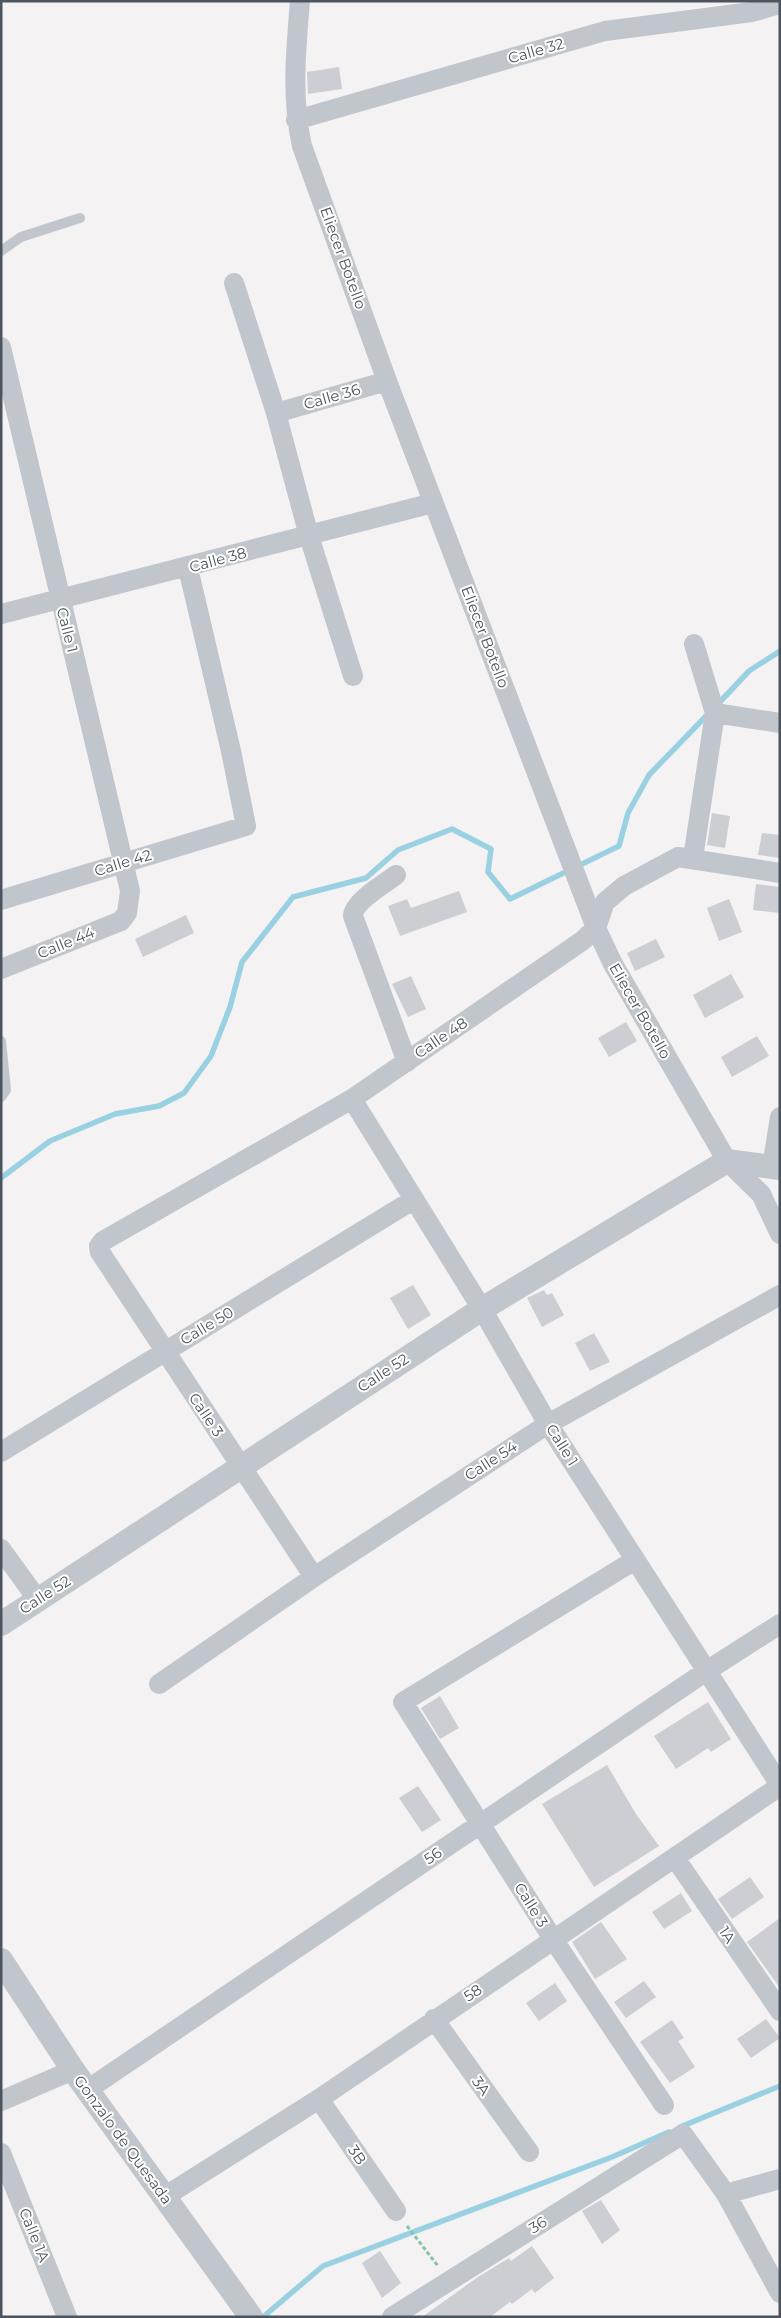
<svg xmlns="http://www.w3.org/2000/svg" width="781" height="2318" font-family="Montserrat,sans-serif">
  <style>
    .lines { fill: none; stroke-linecap: round; stroke-linejoin: round }
    .stream { stroke: #9ad1e2; stroke-width: 5.5 }
    .building { fill: #cdced3 }
    .path { stroke: #83c5a6; stroke-width: 3; stroke-dasharray: 4 2.5; stroke-linecap: butt }
    .service { stroke: #c0c6cc; stroke-width: 10 }
    .minor { stroke: #c0c6cc; stroke-width: 20 }
    .tertiary { stroke: #c0c6cc; stroke-width: 24 }
    .labels { text-anchor: middle; stroke-width: 4; stroke-linejoin: round; paint-order: stroke }
    .street-label { font-size: 15px; fill: #4c545d; stroke: #fff }
  </style>
  <rect width="100%" height="100%" fill="#f4f2f2"/>
  <g class="lines">
    <path class="stream" d="M717,705l32,-34 31,-20
      M1,1178l49,-37 65,-27 44,-8 25,-13 27,-37 19,-49 12,-45 51,-65 73,-19 32,-28 54,-21 39,20 -3,23 22,27 109,-53 9,-33 21,-38 60,-62
      M680,2127l100,-41
      M263,2317l60,-51 289,-109 57,-25"/>
  </g>
  <path class="building" d="M339,67l3,22 -34,5 -1,-22z
    M712,813l18,3 -5,32 -18,-3z
    M762,833l18,2v23l-22,-3z
    M756,884l24,3v26l-27,-3z
    M459,891l8,21 -67,24 -12,-30 19,-7 4,9z
    M729,899l13,33 -23,9 -12,-33z
    M186,915l8,18 -51,24 -8,-18z
    M656,939l9,18 -30,14 -8,-18z
    M731,974l13,23 -39,21 -12,-23z
    M411,976l15,33 -18,8 -16,-33z
    M626,1022l11,19 -28,16 -11,-19z
    M757,1036l12,20 -37,21 -11,-20z
    M413,1285l18,30 -23,14 -18,-31z
    M544,1290l3,5 5,-2 12,22 -22,12 -15,-29z
    M594,1333l16,29 -20,9 -15,-28z
    M440,1696l19,32 -19,11 -19,-31z
    M708,1702l23,37 -20,13 -3,-4 -32,21 -22,-33z
    M607,1765l29,49 23,32 -65,41 -52,-83z
    M418,1786l23,34 -19,12 -23,-34z
    M750,1877l14,20 -32,22 -14,-20z
    M681,1893l11,18 -28,18 -12,-17z
    M780,1918v70l-33,-46z
    M601,1922l26,37 -32,20 -23,-37z
    M644,1981l12,16 -30,21 -12,-16z
    M555,1983l12,18 -28,20 -13,-18z
    M766,2019l14,19 -29,20 -14,-19z
    M672,2020l12,18 -6,3 17,26 -25,16 -30,-41z
    M601,2200l19,30 -18,14 -20,-33z
    M532,2246l22,32 -19,15 -3,-4 -20,15 -2,-2 -20,15h-68l56,-40 31,-19 2,3z
    M380,2251l21,32 -19,15 -20,-35z"/>
  <g class="lines">
    <path class="path" d="M407,2226l31,40"/>
    <path class="service" d="M1,251l20,-14 59,-19
      M1,1041l5,49 -5,7"/>
    <path class="minor" d="M300,1c-4,49 -9,96 2,145l85,235 209,547 17,36 114,197 34,33 19,40
      M296,120l309,-89 147,-19 28,-8
      M234,283l42,130 33,123 44,140
      M1,347l129,544 -3,22 -6,8 -120,48
      M276,413l111,-32
      M1,614l432,-111
      M715,713l65,10
      M693,858l22,-145 -21,-69
      M396,875c-12,9 -43,27 -43,41l54,146
      M1,900l245,-74 -15,-75 -43,-183
      M352,1099l130,210 66,115 232,361
      M772,1167l8,-50
      M1,1452l412,-252
      M1,1549l37,51
      M635,1560l-232,142 150,237 111,166
      M314,1577l-214,-325 -1,-6 4,-5 249,-142 230,-158 14,-13 9,-26 19,-16 54,-29 102,16
      M159,1684l155,-107 234,-153 232,-129
      M675,1858l105,153
      M434,2019l95,133
      M87,2090l618,-418 75,-48
      M319,2099l77,112
      M1,2101l72,-31
      M1,2153l66,164
      M726,2194l54,-15
      M164,2197l155,-98 461,-313
      M392,2317l291,-183 43,60 54,99"/>
    <path class="tertiary" d="M1,1624l481,-315 245,-148 53,7
      M1,1960l72,110 178,247"/>
  </g>
  <g class="labels">
    <g class="street-label">
      <text transform="translate(536 51) rotate(-16)" y="5">Calle 32</text>
      <text transform="translate(343 258) rotate(70)" y="5">Eliecer Botello</text>
      <text transform="translate(332 397) rotate(-16)" y="5">Calle 36</text>
      <text transform="translate(218 560) rotate(-15)" y="5">Calle 38</text>
      <text transform="translate(67 630) rotate(76)" y="5">Calle 1</text>
      <text transform="translate(485 637) rotate(69)" y="5">Eliecer Botello</text>
      <text transform="translate(123 863) rotate(-17)" y="5">Calle 42</text>
      <text transform="translate(66 943) rotate(-22)" y="5">Calle 44</text>
      <text transform="translate(640 1011) rotate(60)" y="5">Eliecer Botello</text>
      <text transform="translate(441 1038) rotate(-34)" y="5">Calle 48</text>
      <text transform="translate(207 1326) rotate(-31)" y="5">Calle 50</text>
      <text transform="translate(383 1373) rotate(-33)" y="5">Calle 52</text>
      <text transform="translate(206 1415) rotate(56)" y="5">Calle 3</text>
      <text transform="translate(562 1445) rotate(58)" y="5">Calle 1</text>
      <text transform="translate(491 1461) rotate(-33)" y="5">Calle 54</text>
      <text transform="translate(45 1595) rotate(-33)" y="5">Calle 52</text>
      <text transform="translate(433 1856) rotate(-34)" y="5">56</text>
      <text transform="translate(531 1905) rotate(58)" y="5">Calle 3</text>
      <text transform="translate(727 1935) rotate(56)" y="5">1A</text>
      <text transform="translate(473 1993) rotate(-34)" y="5">58</text>
      <text transform="translate(481 2086) rotate(54)" y="5">3A</text>
      <text transform="translate(123 2140) rotate(54)" y="5">Gonzalo de Quesada</text>
      <text transform="translate(357 2155) rotate(56)" y="5">3B</text>
      <text transform="translate(538 2225) rotate(-32)" y="5">36</text>
      <text transform="translate(34 2235) rotate(68)" y="5">Calle 1A</text>
    </g>
  </g>
  <rect width="781" height="2318" fill="none" stroke="#4c545d" stroke-width="5"/>
</svg>
